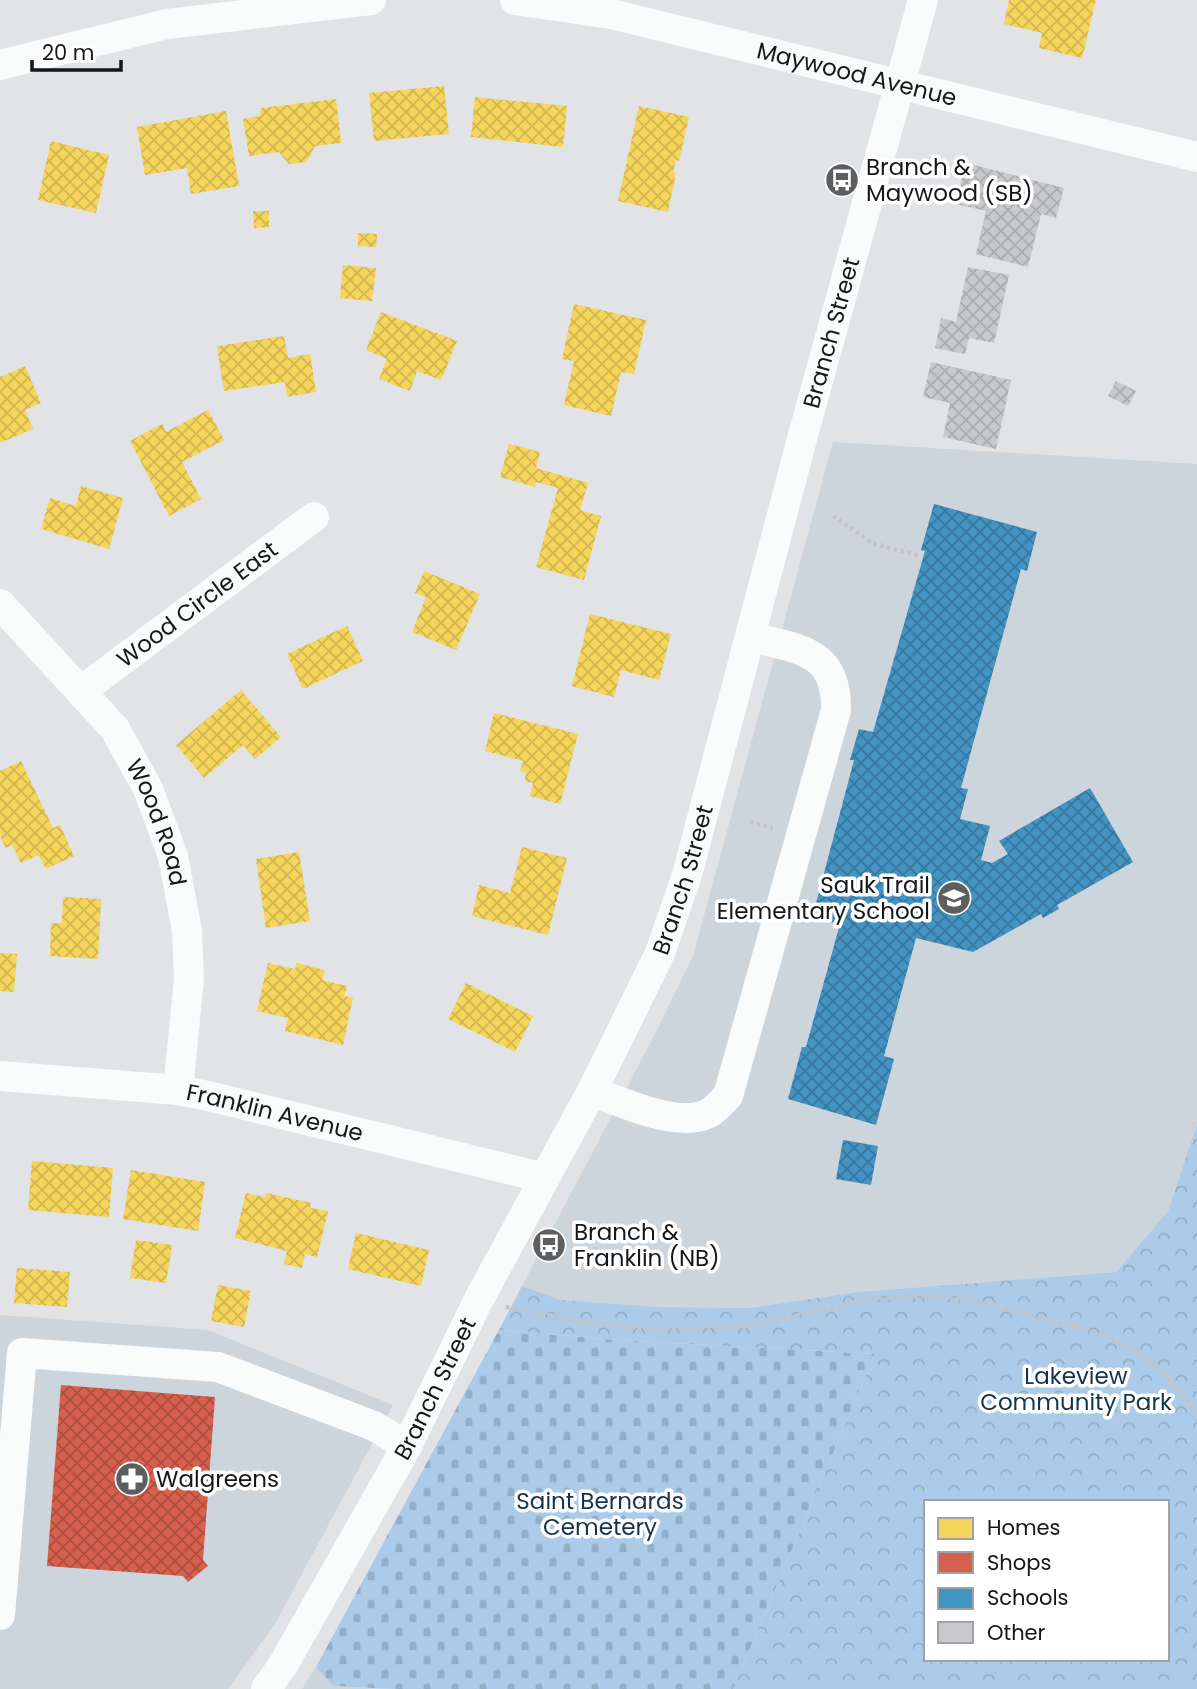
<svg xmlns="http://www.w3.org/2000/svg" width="1197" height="1689" font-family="Poppins,sans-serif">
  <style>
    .built { fill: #cdd5dc }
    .cemetery { fill: url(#cemetery-stones) }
    .park { fill: url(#park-crowns); fill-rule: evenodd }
    .homes { fill: url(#homes-cross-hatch) }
    .shops { fill: url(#shops-cross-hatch) }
    .schools { fill: url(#schools-cross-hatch) }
    .building { fill: url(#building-cross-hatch) }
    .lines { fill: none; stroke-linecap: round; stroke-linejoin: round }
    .path { stroke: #c3c3c5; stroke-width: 4.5; stroke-dasharray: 3.5 3.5; stroke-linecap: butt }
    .minor { stroke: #fafbfb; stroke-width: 30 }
    .labels { text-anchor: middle; stroke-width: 7; stroke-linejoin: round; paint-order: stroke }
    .street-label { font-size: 23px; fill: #141618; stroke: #fff }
    .poi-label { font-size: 23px; fill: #141618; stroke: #fff; text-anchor: start }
    .park-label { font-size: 23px; fill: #13334f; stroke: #fff }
  </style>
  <defs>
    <pattern id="cemetery-stones" width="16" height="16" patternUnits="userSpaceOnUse" patternTransform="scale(1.75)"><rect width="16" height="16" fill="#accbe9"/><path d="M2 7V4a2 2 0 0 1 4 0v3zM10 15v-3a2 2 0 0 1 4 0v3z" fill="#93aec7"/></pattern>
    <pattern id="park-crowns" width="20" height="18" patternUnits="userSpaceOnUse" patternTransform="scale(1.75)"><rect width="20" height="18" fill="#accbe9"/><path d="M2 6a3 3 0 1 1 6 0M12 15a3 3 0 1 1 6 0" fill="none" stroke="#93aec7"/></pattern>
    <pattern id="homes-cross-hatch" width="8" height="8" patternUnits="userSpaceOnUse" patternTransform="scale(1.75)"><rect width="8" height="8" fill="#f6d55c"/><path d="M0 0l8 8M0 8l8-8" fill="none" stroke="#d2b64f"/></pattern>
    <pattern id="shops-cross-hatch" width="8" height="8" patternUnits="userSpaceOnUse" patternTransform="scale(1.75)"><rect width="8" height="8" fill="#d6604d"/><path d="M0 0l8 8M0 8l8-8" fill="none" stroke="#ac4e3f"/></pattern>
    <pattern id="schools-cross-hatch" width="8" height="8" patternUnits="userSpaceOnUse" patternTransform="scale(1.75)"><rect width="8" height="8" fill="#4393c3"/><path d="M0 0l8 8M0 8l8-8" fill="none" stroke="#37779d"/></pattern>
    <pattern id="building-cross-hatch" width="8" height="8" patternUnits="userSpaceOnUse" patternTransform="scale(1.75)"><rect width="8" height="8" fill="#c8c9cc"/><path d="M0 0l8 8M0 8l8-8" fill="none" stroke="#abacae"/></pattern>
  </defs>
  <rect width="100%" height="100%" fill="#e1e3e6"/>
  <path class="built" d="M833,442l364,22v660l-29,87 -52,61 -258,20 -110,16 -87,-1 -100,-7 -39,-14 133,-252 38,-78z
    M0,1315l208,15 185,75 -118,219 -47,65h-228z
    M316,1667l17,19 59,3h-90z"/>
  <path class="cemetery" d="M499,1330l118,10 258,14 -142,335h-341l-59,-3 -17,-19z"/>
  <path class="park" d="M1197,1124v565h-464l142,-335 -258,-14 -118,-10 23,-44 39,14 100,7 87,1 110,-16 258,-20 52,-61zM926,1502h241v157h-241z"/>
  <path class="homes" d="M1009,0h87l-14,58 -43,-10 3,-15 -38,-9z
    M444,86l5,48 -75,7 -5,-48z
    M475,97l92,9 -4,41 -92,-10z
    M336,99l5,44 -26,3 -9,16 -17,2 -10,-12 -30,4 -6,-37 17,-3 1,-8z
    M639,106l50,11 -10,44 -3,-1 -3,12 3,1 -8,39 -50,-11z
    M226,111l13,75 -48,8 -4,-26 -42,7 -8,-48z
    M51,141l58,14 -13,58 -58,-13z
    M253,211h16v16l-15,1z
    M358,233l19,1 -1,13 -18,-1z
    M343,265l33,3 -4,33 -32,-3z
    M574,304l72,16 -12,54 -13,-2 -10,44 -47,-11 10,-44 -12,-2z
    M381,312l76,29 -16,39 -24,-9 -7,20 -31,-12 8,-20 -21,-9z
    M284,336l4,22 22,-4 6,38 -29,5 -2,-15 -61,9 -7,-45z
    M25,366l16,37 -16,7 8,19 -33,14v-66z
    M208,410l16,30 -42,22 19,37 -32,17 -39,-75 32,-17 4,8z
    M509,444l31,8 -4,16 52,15 -8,27 21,6 -17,64 -48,-13 22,-79 -22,-6 -1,5 -35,-10z
    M81,486l42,12 -14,51 -68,-20 9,-31 26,8z
    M424,571l56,23 -24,56 -44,-18 14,-35 -11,-4z
    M590,614l81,20 -12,46 -38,-10 -7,27 -42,-11z
    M347,626l16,35 -60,28 -16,-35z
    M241,690l40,47 -26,22 -12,-14 -39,33 -28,-33z
    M494,713l84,21 -18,70 -30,-8 3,-13 -8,-2 1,-8 -6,-2 3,-10 -38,-10z
    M21,761l32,67 7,-3 14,31 -28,13 -7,-14 -18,8 -9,-18 -6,3 -6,-12v-65z
    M522,847l45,11 -19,77 -76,-19 7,-31 31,8z
    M299,852l11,69 -44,7 -10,-69z
    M63,897l38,2 -3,60 -48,-3 1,-33h11z
    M0,953l17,1 -3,38 -14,-1z
    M268,963l27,6 2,-6 28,7 -3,10 25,6 -3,10 9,2 -10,47 -58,-14 3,-13 -31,-7z
    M466,983l67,33 -18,36 -67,-33z
    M32,1161l81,7 -4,49 -81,-7z
    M131,1170l74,12 -7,49 -75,-12z
    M246,1193l19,4 1,-4 45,10 -1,5 18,3 -11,46 -12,-3 -3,14 -18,-4 3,-13 -52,-13z
    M356,1233l73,17 -8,36 -73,-17z
    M136,1240l36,5 -6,38 -36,-5z
    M17,1268l53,4 -3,35 -53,-4z
    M218,1285l33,6 -7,36 -33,-6z"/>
  <path class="shops" d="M61,1385l154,12 -12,163 5,6 -20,16 -5,-6 -136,-10z"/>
  <path class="schools" d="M934,504l103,28 -10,39 -6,-2 -60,219 7,1 -8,30 30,7 -9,34 11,3 16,-9 -9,-13 91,-53 43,74 -76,43 2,4 -16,9 -2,-4 -68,38 -57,-14 -32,118 10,3 -18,66 -88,-26 14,-52h4l34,-123 -18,-4 -7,-13 39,-147h-4l9,-31 14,3 52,-181 -4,-1z
    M843,1140l35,6 -7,39 -35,-6z"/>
  <path class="building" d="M966,163l98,25 -8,30 -15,-4 -13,53 -52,-13 10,-43 -31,-7z
    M968,267l41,8 -15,68 -25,-5 -4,16 -30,-6 6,-30 15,4z
    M931,362l80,18 -15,69 -53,-12 7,-34 -27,-6z
    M1116,381l20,10 -8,15 -20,-10z"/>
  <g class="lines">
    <path class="path" d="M833,516l39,27 48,13
      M750,822l23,6
      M506,1307l79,15 56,7h54l52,-2 118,-27 60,-4 40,3 139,35 52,31 41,47"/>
    <g class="minor">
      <path id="s1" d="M515,0l96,14 586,143"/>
      <path d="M0,65l167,-41 204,-24"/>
      <path id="s2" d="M0,604l115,125 33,60 25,67 14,75 2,47 -11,112"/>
      <path id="s3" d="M81,691l233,-174"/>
      <path id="s4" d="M0,1076l178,14 30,6 337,82"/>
      <path d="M592,1091c29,11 85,37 115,23 8,-3 15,-13 21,-18l108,-386c1,-60 -37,-61 -86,-73"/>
      <path d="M0,1615l22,-262 196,14 156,59 33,20"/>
      <path id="s5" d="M266,1689l17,-24 124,-219 72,-147 113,-208 68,-138 27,-78 115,-436 121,-439"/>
    </g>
  </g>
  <defs>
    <g id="bus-disc" transform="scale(1.75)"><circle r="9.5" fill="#5c5e60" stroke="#fff"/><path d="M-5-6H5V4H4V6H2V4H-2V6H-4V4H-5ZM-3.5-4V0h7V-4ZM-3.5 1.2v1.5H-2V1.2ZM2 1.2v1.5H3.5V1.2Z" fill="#fff"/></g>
    <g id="school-disc" transform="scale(1.75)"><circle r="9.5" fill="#5c5e60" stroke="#fff"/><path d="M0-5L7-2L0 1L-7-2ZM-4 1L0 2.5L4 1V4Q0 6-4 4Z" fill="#fff"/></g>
    <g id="pharmacy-disc" transform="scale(1.75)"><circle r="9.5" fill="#5c5e60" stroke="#fff"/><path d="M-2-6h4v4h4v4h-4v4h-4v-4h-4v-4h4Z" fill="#fff"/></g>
  </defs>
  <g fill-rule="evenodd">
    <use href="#bus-disc" x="842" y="180"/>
    <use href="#school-disc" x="954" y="898"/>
    <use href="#bus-disc" x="549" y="1245"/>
    <use href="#pharmacy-disc" x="132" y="1479"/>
  </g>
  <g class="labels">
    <g class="street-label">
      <text dy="8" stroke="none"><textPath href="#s1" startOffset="350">Maywood Avenue</textPath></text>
      <text dy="8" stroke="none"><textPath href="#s5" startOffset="1479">Branch Street</textPath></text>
      <text dy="8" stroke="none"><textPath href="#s3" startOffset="145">Wood Circle East</textPath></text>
      <text dy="8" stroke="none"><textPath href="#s2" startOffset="273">Wood Road</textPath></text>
      <text dy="8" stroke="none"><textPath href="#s5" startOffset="912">Branch Street</textPath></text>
      <text dy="8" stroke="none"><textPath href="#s4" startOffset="278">Franklin Avenue</textPath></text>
      <text dy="8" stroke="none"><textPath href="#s5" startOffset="345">Branch Street</textPath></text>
    </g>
    <g class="poi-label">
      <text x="866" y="175">Branch &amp;<tspan x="866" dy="26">Maywood (SB)</tspan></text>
      <text x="930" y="893" text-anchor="end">Sauk Trail<tspan x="930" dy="26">Elementary School</tspan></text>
      <text x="574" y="1240">Branch &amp;<tspan x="574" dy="26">Franklin (NB)</tspan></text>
      <text x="156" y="1487">Walgreens</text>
    </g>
    <g class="park-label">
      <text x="1076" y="1384">Lakeview<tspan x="1076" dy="26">Community Park</tspan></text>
      <text x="600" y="1509">Saint Bernards<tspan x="600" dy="26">Cemetery</tspan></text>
    </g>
  </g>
  <rect x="924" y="1500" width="245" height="161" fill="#ffffff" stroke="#a1a2a3" stroke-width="2"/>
  <rect x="938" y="1518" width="35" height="21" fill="#f6d55c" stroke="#a1a2a3" stroke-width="2"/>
  <text x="987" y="1535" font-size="21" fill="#141618">Homes</text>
  <rect x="938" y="1552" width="35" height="21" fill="#d6604d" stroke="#a1a2a3" stroke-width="2"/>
  <text x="987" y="1570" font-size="21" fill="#141618">Shops</text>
  <rect x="938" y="1588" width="35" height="21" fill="#4393c3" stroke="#a1a2a3" stroke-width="2"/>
  <text x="987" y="1605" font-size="21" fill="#141618">Schools</text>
  <rect x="938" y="1622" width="35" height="21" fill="#c8c9cc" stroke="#a1a2a3" stroke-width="2"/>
  <text x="987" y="1640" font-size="21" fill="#141618">Other</text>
  <path d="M32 60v10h89v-10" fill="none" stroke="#141618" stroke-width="3.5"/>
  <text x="42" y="60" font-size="21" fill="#141618" stroke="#ffffff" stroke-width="5" paint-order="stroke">20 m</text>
</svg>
